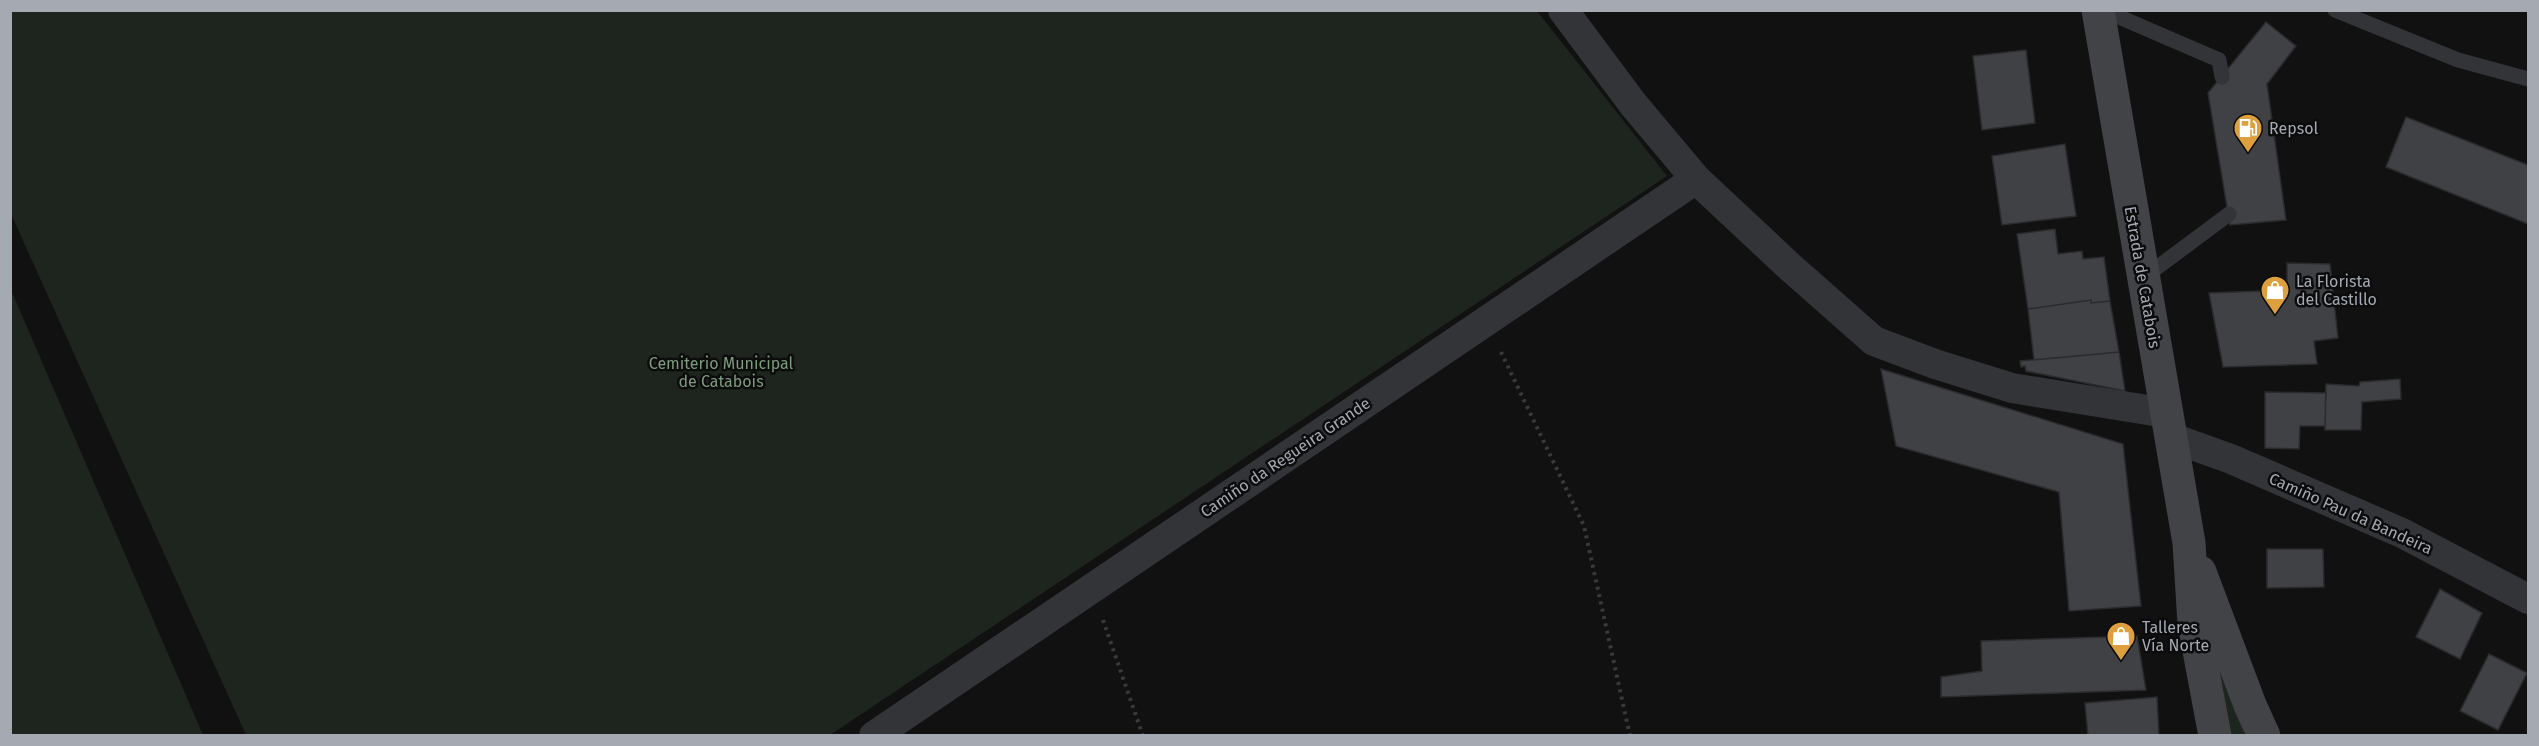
<svg xmlns="http://www.w3.org/2000/svg" width="2539" height="746" font-family="'Fira Sans',sans-serif">
  <style>
    .green { fill: #1e251e }
    .building { fill: #404145; stroke: #2b2b2e; stroke-width: 1.5 }
    .lines { fill: none; stroke-linecap: round; stroke-linejoin: round }
    .path { stroke: #393a3e; stroke-width: 4; stroke-dasharray: 3 4.5; stroke-linecap: butt }
    .service { stroke: #333437; stroke-width: 15 }
    .minor { stroke: #333437; stroke-width: 30 }
    .secondary { stroke: #414347; stroke-width: 33 }
    .labels { text-anchor: middle; stroke-width: 5; stroke-linejoin: round; paint-order: stroke }
    .poi-label { font-size: 16px; fill: #a4a9b2; stroke: #0c0c0d; text-anchor: start }
    .street-label { font-size: 16px; fill: #a4a9b2; stroke: #0c0c0d }
    .park-label { font-size: 16px; fill: #7d9b7d; stroke: #0c0c0d }
  </style>
  <rect width="100%" height="100%" fill="#111112"/>
  <path class="green" d="M10,11h1527l130,165 -837,559h-584l-235,-521z
    M10,290h1l192,445h-192z
    M2213,646l32,89h-17z"/>
  <path class="building" d="M2266,22l30,24 -29,38 19,136 -56,5 -22,-132z
    M2026,50l9,73 -53,7 -9,-74z
    M2406,117l122,48v59l-142,-57z
    M2065,144l11,72 -74,9 -10,-69z
    M2055,229l3,25 24,-3 1,8 21,-2 6,44 -19,2v-3l-63,9 -11,-75z
    M2287,263l43,1 8,74 -24,3 3,23 -94,3 -14,-74 78,-3z
    M2091,300v3l19,-2 9,51 -85,8 -6,-51z
    M2119,352l6,39 -99,-20 -1,-5 -4,1 -1,-6z
    M1881,369l242,75 18,162 -72,5 -10,-119 -163,-46z
    M2400,379l1,20 -39,3 -1,28h-36l1,-46 33,2 1,-4z
    M2265,392l61,1 -1,33h-25l-1,23 -34,-1z
    M2267,549h56l1,38 -57,1z
    M2440,589l42,24 -22,46 -44,-22z
    M2137,636l9,54 -205,7v-20l41,-6 -1,-30z
    M2489,654l38,19 -29,57 -38,-19z
    M2157,697l2,39h-71l-3,-33z"/>
  <g class="lines">
    <path class="path" d="M1501,352l83,174 46,210
      M1103,620l40,116"/>
    <path class="service" d="M2103,10l116,50 3,17
      M2335,10l123,50 70,19
      M2143,278l86,-64"/>
    <path class="minor" d="M1563,10l70,94 63,75 94,88 84,74 61,23 77,24 154,25
      M2170,437l61,22 171,74 126,66
      M874,736l822,-557"/>
    <path class="secondary" d="M2098,10l91,533 5,81 21,112
      M2200,572l50,133 14,31"/>
  </g>
  <defs>
    <g id="fuel-pin" transform="scale(1.5)"><path d="M0 17L-7.5 6A9.5 9.5 0 1 1 7.5 6Z" fill="#dea03e" stroke="#0c0c0d"/><path d="M-5.5-6h7V0h2V4h1.3V-2.5L3-4.5l.8-.8L6-3V5H2.5V1h-1V6h-7ZM-4.2-4.7v3.2H.2V-4.7Z" fill="#fff"/></g>
    <g id="shop-pin" transform="scale(1.5)"><path d="M0 17L-7.5 6A9.5 9.5 0 1 1 7.5 6Z" fill="#dea03e" stroke="#0c0c0d"/><path d="M-5-2.5h2.3a2.7 3.5 0 0 1 5.4 0H5L5.5 6h-11ZM-1.5-2.5h3a1.5 2.3 0 0 0-3 0Z" fill="#fff"/></g>
  </defs>
  <g fill-rule="evenodd">
    <use href="#fuel-pin" x="2248" y="128"/>
    <use href="#shop-pin" x="2275" y="290"/>
    <use href="#shop-pin" x="2121" y="636"/>
  </g>
  <g class="labels">
    <g class="poi-label">
      <text x="2269" y="134">Repsol</text>
      <text x="2296" y="287">La Florista<tspan x="2296" dy="18">del Castillo</tspan></text>
      <text x="2142" y="633">Talleres<tspan x="2142" dy="18">Vía Norte</tspan></text>
    </g>
    <g class="street-label">
      <text transform="translate(2143 277) rotate(80)" y="6">Estrada de Catabois</text>
      <text transform="translate(1285 457) rotate(-34)" y="6">Camiño da Regueira Grande</text>
      <text transform="translate(2351 513) rotate(24)" y="6">Camiño Pau da Bandeira</text>
    </g>
    <g class="park-label">
      <text x="721" y="369">Cemiterio Municipal<tspan x="721" dy="18">de Catabois</tspan></text>
    </g>
  </g>
  <rect width="2539" height="746" fill="none" stroke="#a4a9b2" stroke-width="24"/>
</svg>
